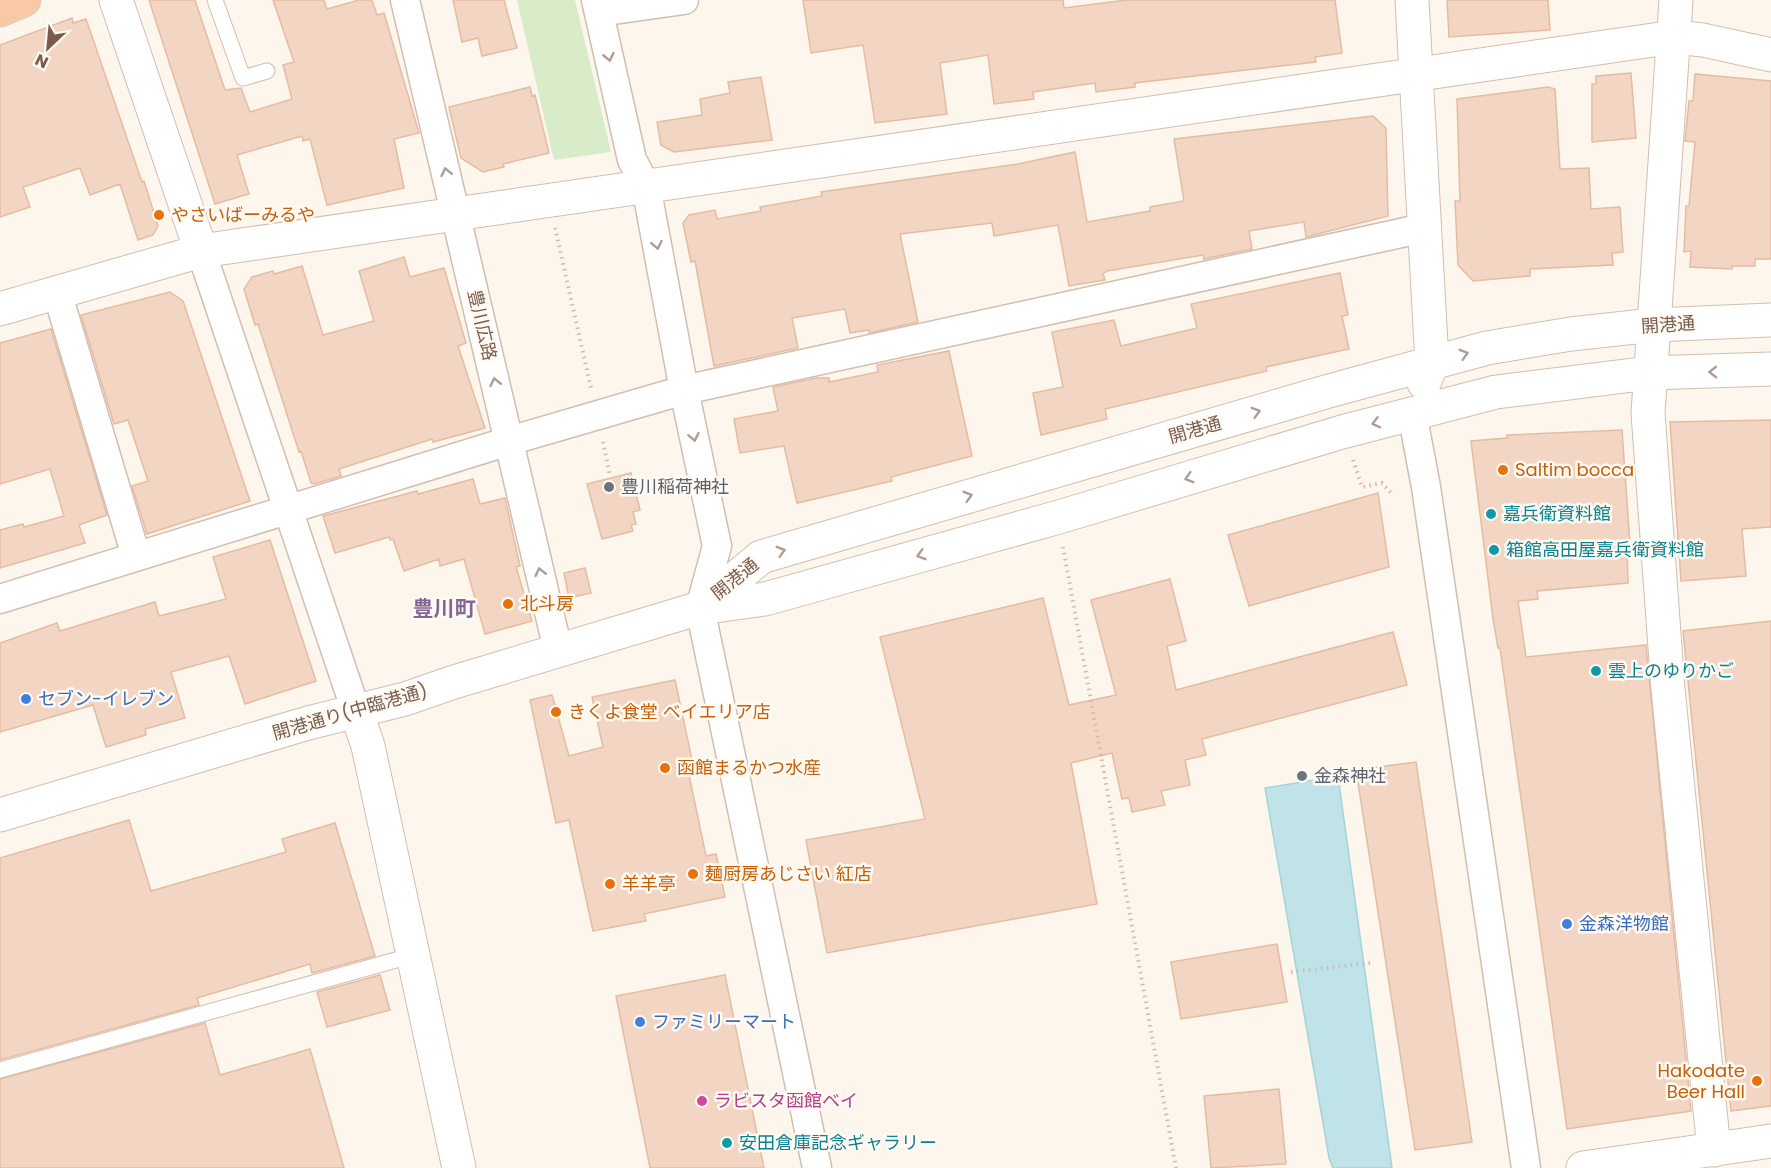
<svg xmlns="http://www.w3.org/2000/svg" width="1771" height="1168" font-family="Poppins,'Noto Sans JP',sans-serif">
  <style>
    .green { fill: #d8ecc9 }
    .water { fill: #bfe3e8; stroke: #a5d3da; stroke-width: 1.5 }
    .building { fill: #f3d5c3; stroke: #e6bba3; stroke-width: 1.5 }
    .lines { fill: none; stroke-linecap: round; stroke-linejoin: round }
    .service-casing { stroke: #d1beb0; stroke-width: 17 }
    .minor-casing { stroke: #d1beb0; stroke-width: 31 }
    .tertiary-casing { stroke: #d1beb0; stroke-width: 35 }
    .trunk-casing { stroke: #dad1cd; stroke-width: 35 }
    .path { stroke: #d9b8a5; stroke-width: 4; stroke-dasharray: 1.5 4.5; stroke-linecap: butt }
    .service { stroke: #fff; stroke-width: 15 }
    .minor { stroke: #fff; stroke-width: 28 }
    .tertiary { stroke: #fff; stroke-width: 33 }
    .trunk { stroke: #f9c8a4; stroke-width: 33 }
    .oneway { stroke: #af9d94 }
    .food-dot { fill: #e8710a; stroke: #fffaf3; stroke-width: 2 }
    .worship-dot { fill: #6b7280; stroke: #fffaf3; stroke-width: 2 }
    .culture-dot { fill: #0f9aa8; stroke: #fffaf3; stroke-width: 2 }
    .shop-dot { fill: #3f7fe0; stroke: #fffaf3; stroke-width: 2 }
    .hotel-dot { fill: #d1479c; stroke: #fffaf3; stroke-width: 2 }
    .labels { text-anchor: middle; stroke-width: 5; stroke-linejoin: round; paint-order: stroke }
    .food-label { font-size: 18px; fill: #c56008; stroke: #fffaf3; text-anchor: start }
    .street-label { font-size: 18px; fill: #7a5c4d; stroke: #fffaf3 }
    .worship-label { font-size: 18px; fill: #5b616d; stroke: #fffaf3; text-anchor: start }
    .culture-label { font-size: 18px; fill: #0d838f; stroke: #fffaf3; text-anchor: start }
    .shop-label { font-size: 18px; fill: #366cbe; stroke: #fffaf3; text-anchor: start }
    .hotel-label { font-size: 18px; fill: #b23c85; stroke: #fffaf3; text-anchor: start }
    .quarter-label { font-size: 21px; font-weight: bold; fill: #846695; stroke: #fffaf3 }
  </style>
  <rect width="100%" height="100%" fill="#fdf6ec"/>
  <path class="green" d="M517,0h58l36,152 -57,8z"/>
  <path class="water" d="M1338,776l54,392h-59l-4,-10 -64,-370z"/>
  <path class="building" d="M149,0h46l30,90 16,-2 9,24 42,-13 -9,-34 11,-3 -21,-62h51l3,9 32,-9h13l5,15 7,-2 35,120 -25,6 10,49 -77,17 -17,-66 -7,2 -1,-5 -65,19 12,39 -34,10z
    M453,0h51l13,48 -35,8 -4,-18 -16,4z
    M803,0h260l1,8 62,-8h209l7,53 -27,4 1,5 -181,21v4l-39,5 -1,-9 -62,9 1,7 -40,5 -6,-49 -48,8 7,51 -72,9 -12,-78 -52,8z
    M1447,0h101l2,30 -101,7z
    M72,18l1,5 13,-4 56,163 2,-1 14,45 -5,9 -15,5 -18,-56 -30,11 -10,-27 -57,19 7,20 -30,10v-172z
    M1631,73l5,65 -44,4v-58h4v-8z
    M1695,74l76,7v178h-16v7h-23v3l-42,-2 1,-16 -7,1 2,-46h3l6,-64 -10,-1 4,-40h4z
    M761,77l11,63 -98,12 -13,-7 -4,-23 45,-7 -2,-16 30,-6 -2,-11z
    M530,87l2,9 3,-1 14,58 -46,11 1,3 -21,5 -22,-14 -12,-51z
    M1548,87l7,2 5,80 29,-1 2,41 29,-2 3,45 -11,1 1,12 -83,4v7l-57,5 -15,-16 -3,-64h5l-3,-102z
    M1373,116l13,12 2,88 -82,21 -2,-15 -55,9 3,18 -48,10 -1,-4 -96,16 -4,3 2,6 -36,6 -11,-61 -64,11 -2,-13 -92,11 18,88 -49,11v-3l-19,3 -5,-24 -53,9 6,30 -84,18 -19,-105 -4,1 -8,-39 6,-8 26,-5 2,9 44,-8 -1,-4 62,-11 -1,-4 197,-28 57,-12 12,70 63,-11v-4l34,-6 -10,-62z
    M404,257l6,20 34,-9 22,75 -8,3 27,82 -52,14 -1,-3 -93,30 2,7 -27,8 -3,-1 -10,-32 -2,1 -41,-128 -3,1 -11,-36 8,-12 21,-6 1,3 28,-8 21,69 51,-14 -15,-50z
    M1340,273l8,42 -6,1 7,33 -83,18 1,4 -162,38 2,10 -66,16 -8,-42 30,-6 -11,-55 62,-12 7,26 76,-18 -6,-24z
    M170,292l13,9 67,200 -103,33 -15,-48 16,-5 -20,-61 -14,4 -33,-109z
    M51,329l56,186 -28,10 6,18 -85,25v-38l23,-6 1,3 40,-11 -14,-47 -50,15v-141z
    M949,351l23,105 -81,21 1,4 -95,22 -13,-57 -44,7 -6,-34 44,-8 -5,-24 43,-9h13v4l49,-10 -1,-7z
    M1771,420v107l-29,2 4,47 -65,5 -11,-159z
    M1622,430l8,115h-3l1,38 -91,8 1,8 -20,2 8,56 120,-12 45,466 -124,18 -67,-481h-2l-5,-29 -22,-178 36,-3v-3z
    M631,473l9,37 -7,2 3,12 -5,1 2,6 -31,8 -15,-55z
    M473,479l7,25 25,-6 15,68 -4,1 16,54 -47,13 -21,-75 -24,7 -1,-7 -35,12 -11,-32 -3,1 -1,-3 -54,16 -12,-37 94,-25 1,3z
    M1378,493l11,74 -140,39 -21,-71z
    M270,540l46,141 -71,23 -16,-48 -58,16 14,46 -40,11 1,6 -40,12 -13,-42 -93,27v-89l57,-20 3,8 95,-29 4,14 67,-17 -13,-42z
    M585,568l6,25 -22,5 -5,-25z
    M1170,579l16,62 -19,5 9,44 217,-58 14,53 -205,54 4,16 -21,5 5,25 -29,6 4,14 -33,7 -3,-14 -7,1 -10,-46 -41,10 26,141 -270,49 -21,-113 119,-21 -45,-182 163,-39 26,107 47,-10 -25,-95z
    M1771,621v485l-40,5 -48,-480z
    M675,680l20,94 -6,1 17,81 10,-2 9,43 -81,17 2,7 -53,10 -24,-111 -13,3 -26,-123 22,-5 17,61 34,-9 -11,-50z
    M1416,762l56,380 -57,8 -59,-380z
    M129,820l22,71 135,-39 -4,-13 53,-16 40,133 -63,17 -2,-9 -113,34 2,7 -199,55v-202z
    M1277,944l10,58 -106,17 -10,-57z
    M380,975l10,35 -63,17 -10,-35z
    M725,975l39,193h-114l-34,-172z
    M205,1023l15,52 90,-26 34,119h-344v-89z
    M1279,1089l7,75 -75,4 -7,-72z"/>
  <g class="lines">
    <g class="service-casing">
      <path id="service" d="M215,0l28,78 24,-7
        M0,1070l414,-115"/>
    </g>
    <g class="minor-casing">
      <path id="minor" d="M405,0l153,650
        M596,0l36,160 14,26 38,204 33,156 -17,62 117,560
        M599,12l85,-12
        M201,251l155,460
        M57,292l79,264
        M1412,413l14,74 100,681
        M0,599l509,-158 175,-51 740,-162"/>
    </g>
    <g class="tertiary-casing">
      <path id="tertiary" d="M116,0l85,251
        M1412,0l20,363 -8,20
        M1676,0l-28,413 20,276 46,461
        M0,309l201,-58 1473,-214 29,3 68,15
        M700,608l61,-51 568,-166 158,-43 84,-14 82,-9 118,-5
        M356,711l12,35 91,422
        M0,815l308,-92 97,-24 49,-17 246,-74 65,-9 294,-82 283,-85 154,-40 153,-19 122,-4
        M1583,1168l188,-27"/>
    </g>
    <g class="trunk-casing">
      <path id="trunk" d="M0,10l24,-10"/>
    </g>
    <path class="path" d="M555,228l36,160
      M603,442l7,34
      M1353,460l9,27 20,-4 9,10
      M1063,547l113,621
      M1291,972l79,-9"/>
    <use href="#service" class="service"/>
    <use href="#minor" class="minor"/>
    <use href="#tertiary" class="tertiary"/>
    <use href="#trunk" class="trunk"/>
  </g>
  <defs><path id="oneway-chevron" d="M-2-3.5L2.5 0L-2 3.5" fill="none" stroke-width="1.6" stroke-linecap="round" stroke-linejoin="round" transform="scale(1.5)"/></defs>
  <g class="oneway">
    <use href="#oneway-chevron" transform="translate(609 57) rotate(77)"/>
    <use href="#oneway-chevron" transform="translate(446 172) rotate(-103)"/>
    <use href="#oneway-chevron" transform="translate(657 245) rotate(79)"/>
    <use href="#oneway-chevron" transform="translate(1464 354) rotate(-16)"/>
    <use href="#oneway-chevron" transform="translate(1713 372) rotate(179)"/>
    <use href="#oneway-chevron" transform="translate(495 382) rotate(-103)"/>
    <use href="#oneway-chevron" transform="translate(1256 412) rotate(-16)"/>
    <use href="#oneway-chevron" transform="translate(1376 423) rotate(165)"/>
    <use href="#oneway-chevron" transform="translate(694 437) rotate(78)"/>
    <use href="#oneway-chevron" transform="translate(1189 478) rotate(163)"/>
    <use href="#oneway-chevron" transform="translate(968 496) rotate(-16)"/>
    <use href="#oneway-chevron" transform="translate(781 551) rotate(-16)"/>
    <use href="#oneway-chevron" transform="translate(921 555) rotate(164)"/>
    <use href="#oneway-chevron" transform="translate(540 572) rotate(-103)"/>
  </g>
  <g class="food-dot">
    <circle cx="159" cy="215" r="6"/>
    <circle cx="1503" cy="470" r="6"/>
    <circle cx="508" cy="604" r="6"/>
    <circle cx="556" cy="712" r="6"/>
    <circle cx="665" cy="768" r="6"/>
    <circle cx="693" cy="874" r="6"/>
    <circle cx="610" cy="884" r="6"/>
    <circle cx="1757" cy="1081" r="6"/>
  </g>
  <g class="worship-dot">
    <circle cx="609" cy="487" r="6"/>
    <circle cx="1302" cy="776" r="6"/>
  </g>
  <g class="culture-dot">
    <circle cx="1491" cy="514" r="6"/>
    <circle cx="1494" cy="550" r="6"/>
    <circle cx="1596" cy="671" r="6"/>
    <circle cx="727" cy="1143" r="6"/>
  </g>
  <g class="shop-dot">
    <circle cx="26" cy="699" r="6"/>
    <circle cx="1567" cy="924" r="6"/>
    <circle cx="640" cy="1022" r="6"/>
  </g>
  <circle class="hotel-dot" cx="702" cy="1101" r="6"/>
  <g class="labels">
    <g class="food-label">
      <text x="171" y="221">やさいばーみるや</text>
      <text x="1515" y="476">Saltim bocca</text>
      <text x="520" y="610">北斗房</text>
      <text x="568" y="718">きくよ食堂 ベイエリア店</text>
      <text x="677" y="774">函館まるかつ水産</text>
      <text x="705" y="880">麺厨房あじさい 紅店</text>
      <text x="622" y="890">羊羊亭</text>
      <text x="1745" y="1077" text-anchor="end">Hakodate<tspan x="1745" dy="21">Beer Hall</tspan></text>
    </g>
    <g class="street-label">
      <text transform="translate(482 325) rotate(77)" y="6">豊川広路</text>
      <text transform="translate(1668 325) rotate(-4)" y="6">開港通</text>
      <text transform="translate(1195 430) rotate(-16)" y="6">開港通</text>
      <text transform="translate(735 579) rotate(-39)" y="6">開港通</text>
      <text transform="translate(350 712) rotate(-16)" y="6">開港通り(中臨港通)</text>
    </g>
    <g class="worship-label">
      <text x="621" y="493">豊川稲荷神社</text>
      <text x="1314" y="782">金森神社</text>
    </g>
    <g class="culture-label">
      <text x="1503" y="520">嘉兵衛資料館</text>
      <text x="1506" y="556">箱館高田屋嘉兵衛資料館</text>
      <text x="1608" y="677">雲上のゆりかご</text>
      <text x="739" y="1149">安田倉庫記念ギャラリー</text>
    </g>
    <g class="shop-label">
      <text x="38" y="705">セブン-イレブン</text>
      <text x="1579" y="930">金森洋物館</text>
      <text x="652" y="1028">ファミリーマート</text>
    </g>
    <g class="hotel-label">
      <text x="714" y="1107">ラビスタ函館ベイ</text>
    </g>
    <g class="quarter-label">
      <text x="444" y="616">豊川町</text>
    </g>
  </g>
  <g transform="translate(48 48) rotate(206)" stroke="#fffaf3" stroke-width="4.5" paint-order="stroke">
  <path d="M0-4.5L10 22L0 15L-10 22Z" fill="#7a5c4d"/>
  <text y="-9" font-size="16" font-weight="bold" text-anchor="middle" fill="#7a5c4d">N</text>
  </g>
</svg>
